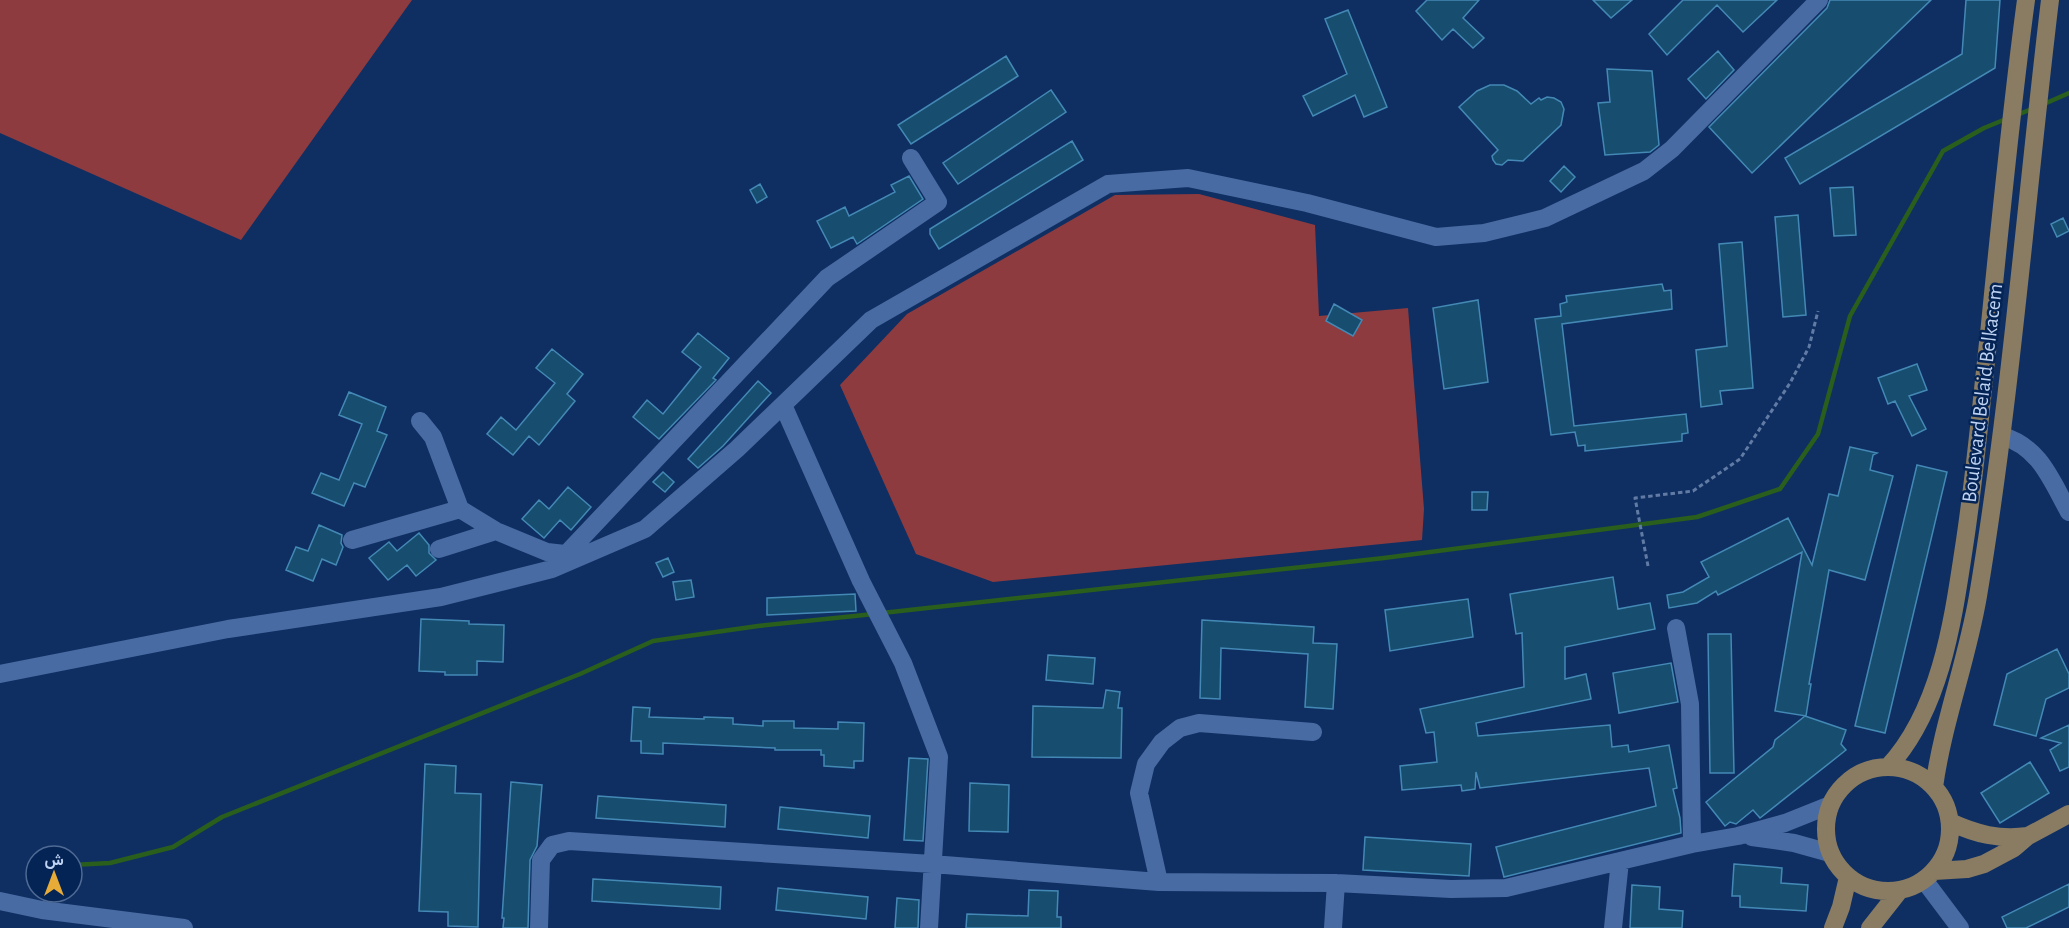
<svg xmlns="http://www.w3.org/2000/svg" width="2069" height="928" font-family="'Alegreya Sans',Vazirmatn,sans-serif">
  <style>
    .green { fill: #8d3b3f }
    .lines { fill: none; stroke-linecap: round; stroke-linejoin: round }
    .stream { stroke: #295e1c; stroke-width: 4.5 }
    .building { fill: #174d6e; stroke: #4489b6; stroke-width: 1.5 }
    .path { stroke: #617ba5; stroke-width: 3; stroke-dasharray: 4.5 3; stroke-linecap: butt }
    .minor { stroke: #486ba3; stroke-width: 18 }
    .major { stroke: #897c62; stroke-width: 18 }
    .labels { text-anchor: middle; stroke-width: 5; stroke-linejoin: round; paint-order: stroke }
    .street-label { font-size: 21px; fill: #bfd3f2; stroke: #052456 }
  </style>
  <rect width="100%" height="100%" fill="#0f2f62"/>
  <path class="green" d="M0,0h412l-171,240 -241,-107z
    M1199,194l116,31 4,91 89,-8 16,201 -2,31 -429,42 -77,-28 -76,-169 67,-71 208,-119z"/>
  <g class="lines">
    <path class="stream" d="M2044,104l25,-11
      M2017,115l17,-7
      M882,613l502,-55 313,-41 83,-28 38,-55 32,-118 93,-165 41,-23 22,-9
      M72,865l38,-2 63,-16 49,-30 358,-143 73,-33 105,-15 116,-12
      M31,867h5"/>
  </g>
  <path class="building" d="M1427,0h52l-16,18 21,20 -11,10 -20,-19 -11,11 -26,-29z
    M1593,0h39l-21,18z
    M1683,0h94l-34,32 -26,-27 -50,50 -18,-21z
    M1830,0h101l-179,173 -43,-46 118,-119z
    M1966,0h34l-5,68 -195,116 -15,-26 177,-104z
    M1348,10l39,97 -23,10 -9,-22 -42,21 -10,-20 44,-22 -22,-55z
    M1718,51l16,19 -28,29 -18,-20z
    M1006,56l12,20 -107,68 -13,-19z
    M1607,69l45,2 7,74 -9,7 -45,3 -7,-52 12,-1z
    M1490,85h14l13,6 14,13 8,-6 2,2 6,-3 7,1 7,4 3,7 -3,16 -38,36 -15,-1 -6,5 -6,-1 -3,-4 -1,-4 6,-6 -39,-43 18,-16z
    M1051,90l15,22 -108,72 -15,-21z
    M1072,141l11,19 -144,89 -9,-15v-5z
    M1564,166l11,11 -14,15 -11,-11z
    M909,176l14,23 -66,45 -4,-7 -22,11 -14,-27 28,-14 4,9 46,-24 -4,-7z
    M760,184l7,13 -10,6 -7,-13z
    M1853,187l3,48 -22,1 -4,-48z
    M1798,215l8,100 -23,2 -8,-100z
    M2063,218l6,13 -12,6 -6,-13z
    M1742,242l11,146 -33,3 2,13 -21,3 -5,-57 31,-4 -8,-102z
    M1662,284l2,7 7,-1 1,19 -110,15 12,102 112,-12 2,19 -6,1v7l-97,10v-6l-7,1 -3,-14 -24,3 -16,-116 26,-3 -1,-12 7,-2 -1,-6z
    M1478,300l10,82 -44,7 -11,-81z
    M1334,304l28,16 -9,16 -27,-15z
    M698,333l31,25 -16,20 3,2 -57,59 -26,-22 14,-17 16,14 38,-47 -19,-15z
    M552,349l31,25 -16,20 8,7 -36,44 -10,-9 -16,19 -26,-21 14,-17 15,13 39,-47 -19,-15z
    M1917,364l10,26 -18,6 17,33 -14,7 -17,-35 -7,3 -10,-26z
    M758,381l13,12 -48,53 -25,22 -10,-9z
    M349,392l37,15 -9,24 10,4 -22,52 -11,-4 -10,23 -32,-13 9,-20 18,7 23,-56 -23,-9z
    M1850,447l27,6 -4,2 -3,15 23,6 -28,104 -36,-10 -20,114h2l-5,32 -31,-5 27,-159 -84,43 -2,-4 -19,12 -28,5 -2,-13 16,-3 26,-15 -8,-15 87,-44 24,47 17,-71 9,2z
    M1917,465l30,7 -62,261 -30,-7z
    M663,472l11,10 -9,10 -12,-10z
    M568,487l23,20 -20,23 -11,-10 -16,18 -22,-19 17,-19 10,9z
    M1472,492h16l-1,18h-15z
    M319,525l23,10 -1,8 2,4 -7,18 -14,-6 -9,22 -27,-11 10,-23 12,4z
    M419,533l10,12v8l7,7 -20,16 -9,-11 -19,15 -19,-22 20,-16 8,9z
    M668,558l6,14 -11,5 -7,-14z
    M1613,577l5,32 32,-6 5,26 -90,18v32l21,-5 5,25 -115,24 2,13 132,-11 2,22 16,-2 1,7 40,-7 8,43 -4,1 7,29 1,15 -177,44 -8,-30 160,-41 -7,-38 -169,20 -4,-16 -1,17 -13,2 -1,-6 -59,5 -2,-24 37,-4 -3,-30 -8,1 -6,-24 104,-22 -2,-54 -6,1 -6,-40z
    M691,580l3,17 -18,3 -3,-18z
    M855,594l1,17 -89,4v-17z
    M1468,599l5,38 -83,14 -5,-41z
    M421,619l48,2v3l35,1 -1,37 -26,-1v14h-32v-3l-26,-1z
    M1202,620l112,7 -1,16 24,1 -4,65 -28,-2 3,-53 -87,-6 -1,51 -20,-1z
    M1708,634h23l3,139h-24z
    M2057,649l12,25v14l-23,11 -10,37 -42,-11 13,-51z
    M1048,655l47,3 -2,26 -47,-4z
    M1671,663l7,39 -59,11 -6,-40z
    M1106,690l14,2 -2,16h4l-1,50 -89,-1 1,-51 70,2z
    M633,707l17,1 -1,9 55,2v-2l29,1v6l30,2v-5h31v7l44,1v-7l26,1 -1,38h-9v7l-30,-2v-11h-3v-5h-46v-2l-112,-5v11l-22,-1v-12h-10z
    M1805,716l41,14 -5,14 5,6 -86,68 -7,-8 -17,14 -6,-2 -5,4 -19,-24 67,-55 2,-7z
    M2069,725v42l-9,4 -10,-21 11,-7 -20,-5z
    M909,758l19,1 -5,82 -19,-1z
    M2030,762l19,31 -49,30 -19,-30z
    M425,764l31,2 -1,27 26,1 -3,133 -30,-1v-14l-29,-1z
    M511,782l31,3 -5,61 -7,14 -2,68h-25l1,-10h-2z
    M970,783l39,2 -1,47 -39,-1z
    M598,796l128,9 -1,22 -129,-9z
    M780,807l90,9 -2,22 -90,-9z
    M1365,837l106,7 -2,32 -106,-6z
    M1734,864l48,4 -1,15 27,2 -2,26 -66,-4v-11h-8z
    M593,879l128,8 -1,22 -128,-8z
    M2069,884v23l-43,21h-19l-5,-11z
    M1632,885l28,2 -1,22 24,2 -1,17h-52z
    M778,888l90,9 -2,22 -90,-9z
    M1029,890l29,1 -1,26h4v11h-95l1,-14 61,2z
    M897,898l22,2 -1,28h-23z"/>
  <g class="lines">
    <path class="path" d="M1648,566l-13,-68 58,-7 47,-32 50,-76 19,-36 9,-36"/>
    <path class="minor" d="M783,405l78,176 42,82 36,94 -10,171
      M420,421l13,16 27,72 36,22 51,21 18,2
      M2002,436c38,11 49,44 67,76
      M352,540l108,-31
      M439,549l57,-18
      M555,566l272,-288 111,-76 -27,-44
      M1676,628l14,76 2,140
      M0,674l228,-45 213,-32 111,-28 93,-40 92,-80 134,-129 237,-136 80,-6 119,25 129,34 48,-4 61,-15 99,-47 28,-22 147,-149
      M1752,837l42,6 36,10
      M1924,880l36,48
      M1159,882l-20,-89 7,-29 16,-22 18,-14 19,-5 114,9
      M0,901l42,9 142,18
      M539,928l2,-68 11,-15 17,-4 363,23 227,18 177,1 115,6 55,-1 186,-44 46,-8 47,-13 45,-18
      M1333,928l3,-45
      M1613,928l7,-67"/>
    <path class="major" d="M1826 829a62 62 0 1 1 124 0a62 62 0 1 1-124 0Z
      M1888,767c53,-57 65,-147 76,-220 11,-71 17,-142 25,-213 11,-111 22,-223 37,-334
      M1934,787c9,-65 33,-126 44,-191 33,-197 48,-397 72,-596
      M1950,822c26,12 49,18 78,14
      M1934,871l33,-2 17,-5 30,-16 14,-12 41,-22
      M1833,928l8,-21 7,-30
      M1870,928l30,-38"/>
  </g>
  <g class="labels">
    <g class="street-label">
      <text transform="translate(1982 393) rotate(-83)" y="7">Boulevard Belaid Belkacem</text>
    </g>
  </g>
  <g transform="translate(54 874)"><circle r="28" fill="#052456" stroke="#4f6a94" stroke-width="1.5"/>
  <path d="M0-4.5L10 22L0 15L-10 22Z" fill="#e7ac37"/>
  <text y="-9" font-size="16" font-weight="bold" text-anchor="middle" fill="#bfd3f2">ش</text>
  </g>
</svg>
